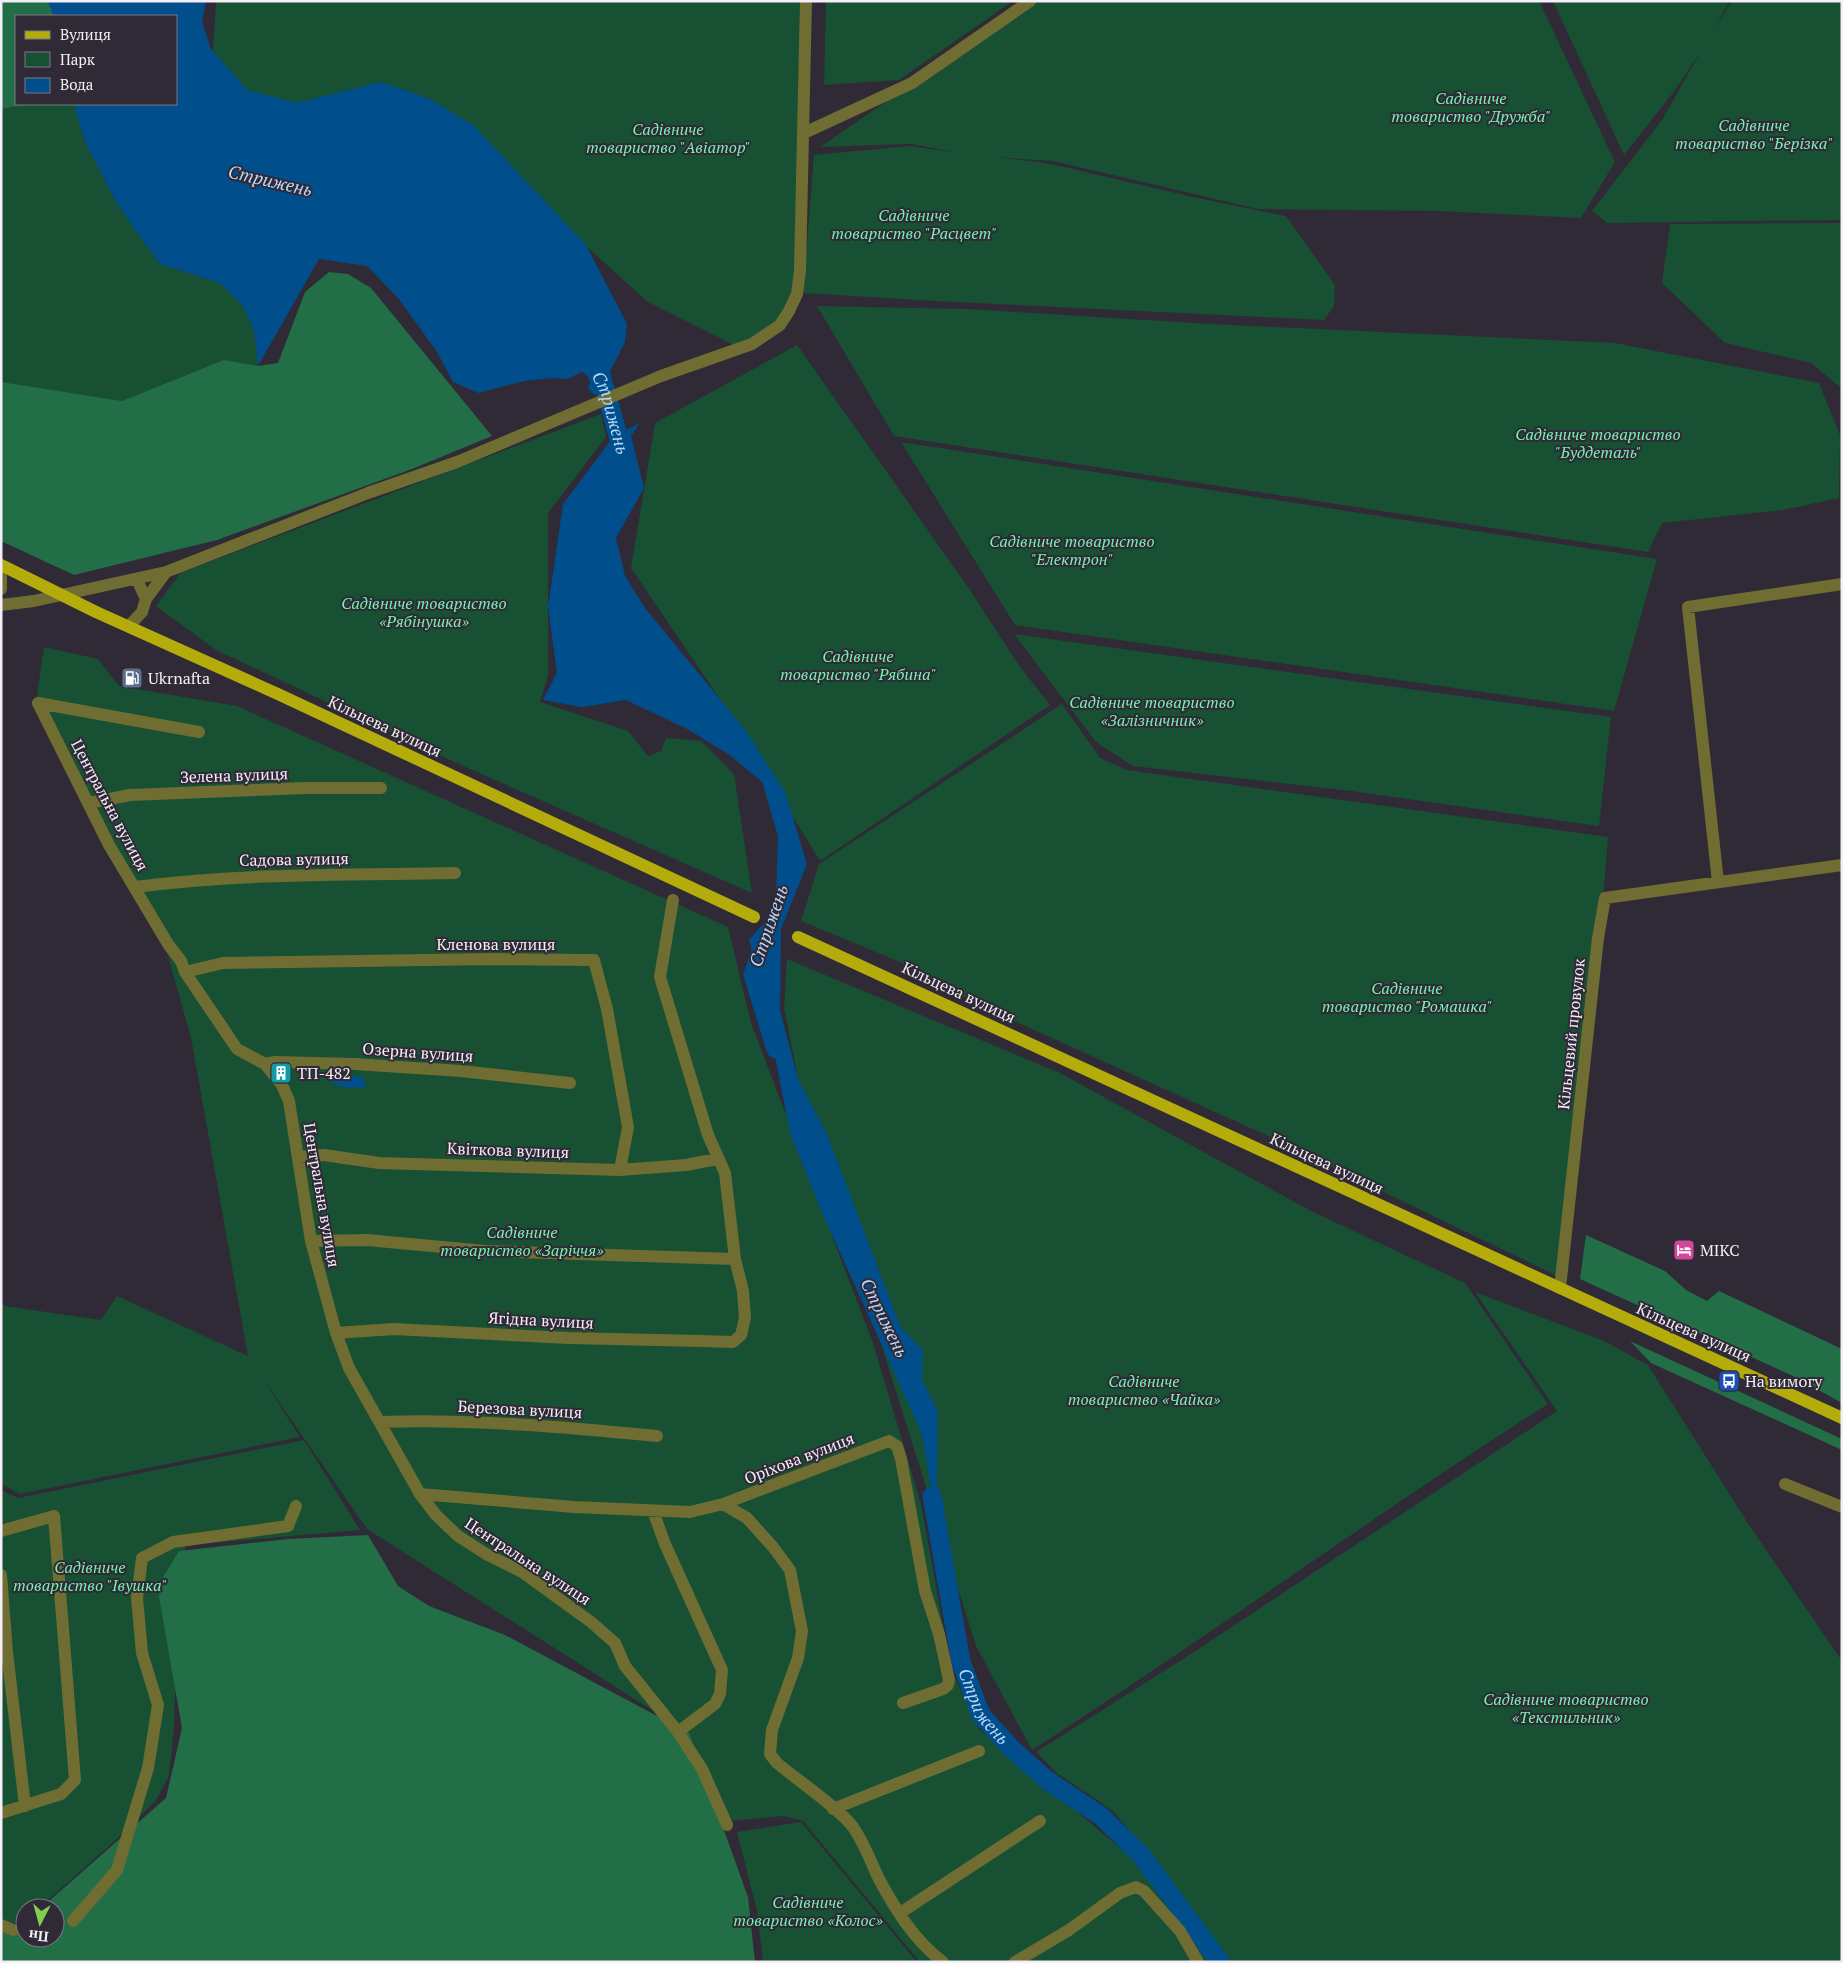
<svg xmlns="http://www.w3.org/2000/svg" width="1843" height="1963" font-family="'PT Serif',serif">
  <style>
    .green { fill: #185033 }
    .forest { fill: #226e47 }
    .water { fill: #004e8c }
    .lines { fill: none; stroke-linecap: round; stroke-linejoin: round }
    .river { stroke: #004e8c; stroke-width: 19 }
    .minor { stroke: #6f6d31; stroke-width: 12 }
    .major { stroke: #b3ac0a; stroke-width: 12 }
    .labels { text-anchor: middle; stroke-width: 4; stroke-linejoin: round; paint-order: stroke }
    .park-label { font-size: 16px; font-style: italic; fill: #74f4af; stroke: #302936 }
    .poi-label { font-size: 16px; fill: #f3eef7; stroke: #302936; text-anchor: start }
    .street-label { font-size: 16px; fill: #f3eef7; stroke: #302936 }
    .water-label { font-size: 18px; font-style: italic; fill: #b6d7fa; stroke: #302936 }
  </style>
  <rect width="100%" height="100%" fill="#302936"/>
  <path class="green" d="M216,1h590l-6,242 -11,68 -49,37 -92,-46 -175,-158 -213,-37 -48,-43z
    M826,1h187l-114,79 -75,5z
    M1033,1h506l76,161 -34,56 -142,-7 -181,-2 -205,-48 -60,-4 54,6 146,34 93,19 49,69 -1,21 -10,14 -389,-19 -132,-8 11,-138 96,-9 48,7 -47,-9 -91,3z
    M1553,1h177l-17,30 19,-30h110v219l-235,3 -15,-12 70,-91 39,-69 -26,39 -51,65z
    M27,104h47l12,40 29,56 23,34 22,30 60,19 23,23 11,24 4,36 -136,35 -121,-18v-274z
    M1842,223v166l-31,-26 -86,-20 -63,-60 8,-59z
    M817,306l149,3 244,15 405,19 204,40 21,52 -1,63 -56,12 -121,13 -14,29 -754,-116z
    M797,345l171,242 52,80 30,38 -230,156 -92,-150 -97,-143 24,-145z
    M601,414l5,23 -58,76v163l-8,26 88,29 20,25 13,-5 5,-13 35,3 33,33 18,119 -300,-132 -236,-111 -60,-44 24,-33z
    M901,442l756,117 -43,152 -599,-86z
    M1014,634l597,83 -12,109 -248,-35 -218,-25 -37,-24z
    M44,647l54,12 21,27 118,20 491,221 23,96 122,320 48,161 30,165 28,60 159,134 58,76 14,23h-290l-117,-141 -19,-5 -56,5 -40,-88 -321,-204 -104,-150 37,58 -280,57 -19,-10v-181l4,3 96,14 16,-24 131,60 -57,-318 -26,-93 -129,-243z
    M1062,704l38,54 27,12 481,67 -17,211 -26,232 -297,-144 -291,-132 -77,-42 -99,-41 18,-57z
    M787,959l273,114 251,138 154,72 83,121c-174,111 -341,234 -516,346l-56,-104 -178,-567 -14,-71z
    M1475,1292l129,49 44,24 101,160 93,136v301h-614l-74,-102 -42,-50 -54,-36 -22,-22 158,-100 363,-241z
    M304,1440l56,90 -174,15 -8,42 -4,141 -5,48 -13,24 -28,29 -82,73 -9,6h-12v8l-24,16v-442l17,8z
    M801,1822l116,140h-154l-6,-51 -20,-79z"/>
  <path class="forest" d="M1,1h47l6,15h-38v88h11l-26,5z
    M329,272l19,2 23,14 121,148 -80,33 -195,71 -143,35 -73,-34v-159l121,19 102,-41 34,6 20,-3 27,-71z
    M1586,1235l79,36 21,19 21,11 12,-10 123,58v54l-49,-27 -213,-97z
    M1630,1341l212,98v11l-191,-87z
    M368,1535l30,51 31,20 76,29 184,98 59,164 7,65h-754v-28l24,-15v19h30v-30h-14l125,-110 16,-70 -23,-131 3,-18 17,-28 110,-12z"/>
  <path class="water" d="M48,1h158l-4,21 9,27 36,41 50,13 84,-21 49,17 43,26 113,120 41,79 -2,18 -15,30 4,16 -19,7 -7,-6 3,-11 -9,-6 -15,7 -14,-1 -29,3 -46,12 -25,-11 -16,-30 -38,-53 -32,-33 -48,-7 -61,107 -4,-36 -11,-24 -23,-23 -60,-19 -22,-30 -23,-34 -29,-56 -12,-40h102v-88h-122z
    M640,423l-9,13 13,52 -28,50 9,38 20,32 101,123 39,61 22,72 -26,65 -1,81 18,69 28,53 75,196 22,22 -1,30 16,32 -2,108 -14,-86 -99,-219 -33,-82 -27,-140 -14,-53 16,-18 11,-28 2,-58 -16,-54 -31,-26 -42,-26 -63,-30 -44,7 -39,-7 14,-27 -9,-66 15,-103 51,-68z
    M334,1073l29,4 3,10c-13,1 -27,3 -37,-8z"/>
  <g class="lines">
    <g class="river">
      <path id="s1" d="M594,368l12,23 18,67"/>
      <path d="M764,942l-11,33 23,74"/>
      <path id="s2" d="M932,1496l29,166 20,53 31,34 35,31 54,36 40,39 79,107"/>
    </g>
    <path class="minor" d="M804,133l108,-50 118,-82
      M1,576v13
      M146,599l20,-27
      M1,605l33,-4 132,-29 202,-79 89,-31 204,-86 91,-32 28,-19 9,-14 8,-17 3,-24 6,-269
      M129,626l13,-14 4,-13 -8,-17 -3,-2
      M38,703l71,142 59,99 13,17 4,11 52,77 28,15 17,21 7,16 22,140 25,92 13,35 71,126 16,21 22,21 28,18 36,18 69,50 24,21 10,23 53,66 24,37 25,56
      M38,703l161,29
      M89,803l41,-8 176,-7h75
      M1718,882l-30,-275 154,-23
      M135,887c106,-14 213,-12 320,-14
      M185,972l38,-9 272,-4 99,1 13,49 21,118 -8,43
      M265,1064l10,-2 80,2 106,7 109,12
      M298,1157l26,-2 55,8 241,7 66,-5 31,-6
      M311,1241l56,-1 118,11 250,8
      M1560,1288l38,-350 7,-40 237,-33
      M336,1333l58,-4 174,9 134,3 31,1 8,-7 4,-17 -2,-27 -8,-32 -10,-86 -17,-38 -48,-158 13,-77
      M381,1422c92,-3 184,5 276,14
      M1785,1484l57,23
      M420,1494l154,13 116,5 33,-8 166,-63 8,5 4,13 24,132 14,43 10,46 -1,5 -5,4 -40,14
      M723,1504l24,14 26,29 17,23 12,61 -4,27 -26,72 -2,24 7,9c19,16 63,46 76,64 12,17 18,36 27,54 17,31 35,60 63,81
      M653,1511l12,33 57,126 -2,24 -5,10 -37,28
      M1,1531l53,-15 21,264 -14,14 -60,19
      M1,1575l6,77 18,154
      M833,1809l146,-58
      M900,1913l140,-92
      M73,1921l44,-51 31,-102 10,-63 -16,-52 -5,-55 5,-40 31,-16 115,-16 8,-20
      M1,1925l12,5
      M1015,1962l54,-32 51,-37 16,-6 8,4 36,40 18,31"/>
    <path class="major" d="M1,565l95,47 184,83 474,222
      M798,937l1044,481"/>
  </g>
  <defs>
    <g id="fuel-square" transform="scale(1.125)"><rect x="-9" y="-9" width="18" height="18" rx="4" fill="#5c6f8a" stroke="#302936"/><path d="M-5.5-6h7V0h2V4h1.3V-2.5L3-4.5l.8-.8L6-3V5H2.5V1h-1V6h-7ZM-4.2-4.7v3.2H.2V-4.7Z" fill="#fff"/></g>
    <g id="building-square" transform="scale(1.125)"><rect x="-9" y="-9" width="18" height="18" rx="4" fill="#0f9aa8" stroke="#302936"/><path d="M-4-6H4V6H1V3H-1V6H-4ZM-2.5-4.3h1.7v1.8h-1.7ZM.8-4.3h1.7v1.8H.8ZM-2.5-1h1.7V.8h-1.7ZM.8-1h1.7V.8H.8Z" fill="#fff"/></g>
    <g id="hotel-square" transform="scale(1.125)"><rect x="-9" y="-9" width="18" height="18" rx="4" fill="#d1479c" stroke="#302936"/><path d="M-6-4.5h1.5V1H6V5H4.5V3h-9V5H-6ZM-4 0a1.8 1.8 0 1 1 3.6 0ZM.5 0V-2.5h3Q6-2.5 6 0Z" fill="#fff"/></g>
    <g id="bus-square" transform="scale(1.125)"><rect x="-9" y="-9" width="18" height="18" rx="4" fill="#1a4fb4" stroke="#302936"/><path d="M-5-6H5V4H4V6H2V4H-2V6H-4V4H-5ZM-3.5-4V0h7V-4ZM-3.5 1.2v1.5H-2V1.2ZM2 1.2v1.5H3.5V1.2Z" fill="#fff"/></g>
  </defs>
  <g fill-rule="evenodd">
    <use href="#fuel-square" x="132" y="678"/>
    <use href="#building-square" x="281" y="1073"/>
    <use href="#hotel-square" x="1684" y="1250"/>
    <use href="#bus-square" x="1729" y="1381"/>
  </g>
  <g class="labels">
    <g class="park-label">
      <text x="1471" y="104">Садівниче<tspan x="1471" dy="18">товариство "Дружба"</tspan></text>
      <text x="1754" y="131">Садівниче<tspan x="1754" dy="18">товариство "Берізка"</tspan></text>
      <text x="668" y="135">Садівниче<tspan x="668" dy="18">товариство "Авіатор"</tspan></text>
      <text x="914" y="221">Садівниче<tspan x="914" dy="18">товариство "Расцвет"</tspan></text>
      <text x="1598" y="440">Садівниче товариство<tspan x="1598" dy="18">"Буддеталь"</tspan></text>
      <text x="1072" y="547">Садівниче товариство<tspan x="1072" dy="18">"Електрон"</tspan></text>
      <text x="424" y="609">Садівниче товариство<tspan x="424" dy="18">«Рябінушка»</tspan></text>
      <text x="858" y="662">Садівниче<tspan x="858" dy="18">товариство "Рябина"</tspan></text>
      <text x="1152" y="708">Садівниче товариство<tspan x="1152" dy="18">«Залізничник»</tspan></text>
      <text x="1407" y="994">Садівниче<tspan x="1407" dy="18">товариство "Ромашка"</tspan></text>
      <text x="522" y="1238">Садівниче<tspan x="522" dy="18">товариство «Заріччя»</tspan></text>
      <text x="1144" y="1387">Садівниче<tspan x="1144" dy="18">товариство «Чайка»</tspan></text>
      <text x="90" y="1573">Садівниче<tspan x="90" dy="18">товариство "Івушка"</tspan></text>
      <text x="1566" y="1705">Садівниче товариство<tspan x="1566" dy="18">«Текстильник»</tspan></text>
      <text x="808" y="1908">Садівниче<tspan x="808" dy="18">товариство «Колос»</tspan></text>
    </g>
    <g class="poi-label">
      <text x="148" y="684">Ukrnafta</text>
      <text x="297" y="1079">ТП-482</text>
      <text x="1700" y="1256">МІКС</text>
      <text x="1745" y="1387">На вимогу</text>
    </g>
    <g class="street-label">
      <text transform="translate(385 726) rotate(25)" y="6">Кільцева вулиця</text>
      <text transform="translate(234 775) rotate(-2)" y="6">Зелена вулиця</text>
      <text transform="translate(110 805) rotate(62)" y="6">Центральна вулиця</text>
      <text transform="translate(294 859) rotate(-1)" y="6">Садова вулиця</text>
      <text x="496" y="950">Кленова вулиця</text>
      <text transform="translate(959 992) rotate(25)" y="6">Кільцева вулиця</text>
      <text transform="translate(1571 1034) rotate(-84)" y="6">Кільцевий провулок</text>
      <text transform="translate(418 1052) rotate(4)" y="6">Озерна вулиця</text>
      <text transform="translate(508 1150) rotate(2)" y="6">Квіткова вулиця</text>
      <text transform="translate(1327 1163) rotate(25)" y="6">Кільцева вулиця</text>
      <text transform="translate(322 1195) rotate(80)" y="6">Центральна вулиця</text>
      <text transform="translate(541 1320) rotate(3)" y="6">Ягідна вулиця</text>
      <text transform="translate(1694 1332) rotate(24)" y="6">Кільцева вулиця</text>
      <text transform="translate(520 1409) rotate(3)" y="6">Березова вулиця</text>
      <text transform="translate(799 1458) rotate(-21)" y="6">Оріхова вулиця</text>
      <text transform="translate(528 1561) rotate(33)" y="6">Центральна вулиця</text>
    </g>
    <g class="water-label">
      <text transform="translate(270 181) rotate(13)" y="6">Стрижень</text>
      <text dy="6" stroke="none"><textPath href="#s1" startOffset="48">Стрижень</textPath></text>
      <text transform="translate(769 926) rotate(-71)" y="6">Стрижень</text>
      <text transform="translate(884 1318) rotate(64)" y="6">Стрижень</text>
      <text dy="6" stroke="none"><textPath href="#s2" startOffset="219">Стрижень</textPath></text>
    </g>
  </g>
  <rect width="1843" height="1963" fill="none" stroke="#f3eef7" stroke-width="5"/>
  <rect x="15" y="15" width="162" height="90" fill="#302936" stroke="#7e7883"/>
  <rect x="25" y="31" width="25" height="8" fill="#b3ac0a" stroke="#7e7883"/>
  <text x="60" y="40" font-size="15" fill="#f3eef7">Вулиця</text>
  <rect x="25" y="52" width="25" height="15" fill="#185033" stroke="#7e7883"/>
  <text x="60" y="65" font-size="15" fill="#f3eef7">Парк</text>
  <rect x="25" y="78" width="25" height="15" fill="#004e8c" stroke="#7e7883"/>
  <text x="60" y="90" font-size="15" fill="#f3eef7">Вода</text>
  <g transform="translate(40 1923) rotate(186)"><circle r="24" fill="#302936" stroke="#7e7883"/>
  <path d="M0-4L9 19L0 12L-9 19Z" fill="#7fd052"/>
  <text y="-8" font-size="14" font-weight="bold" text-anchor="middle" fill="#f3eef7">Пн</text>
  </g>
</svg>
